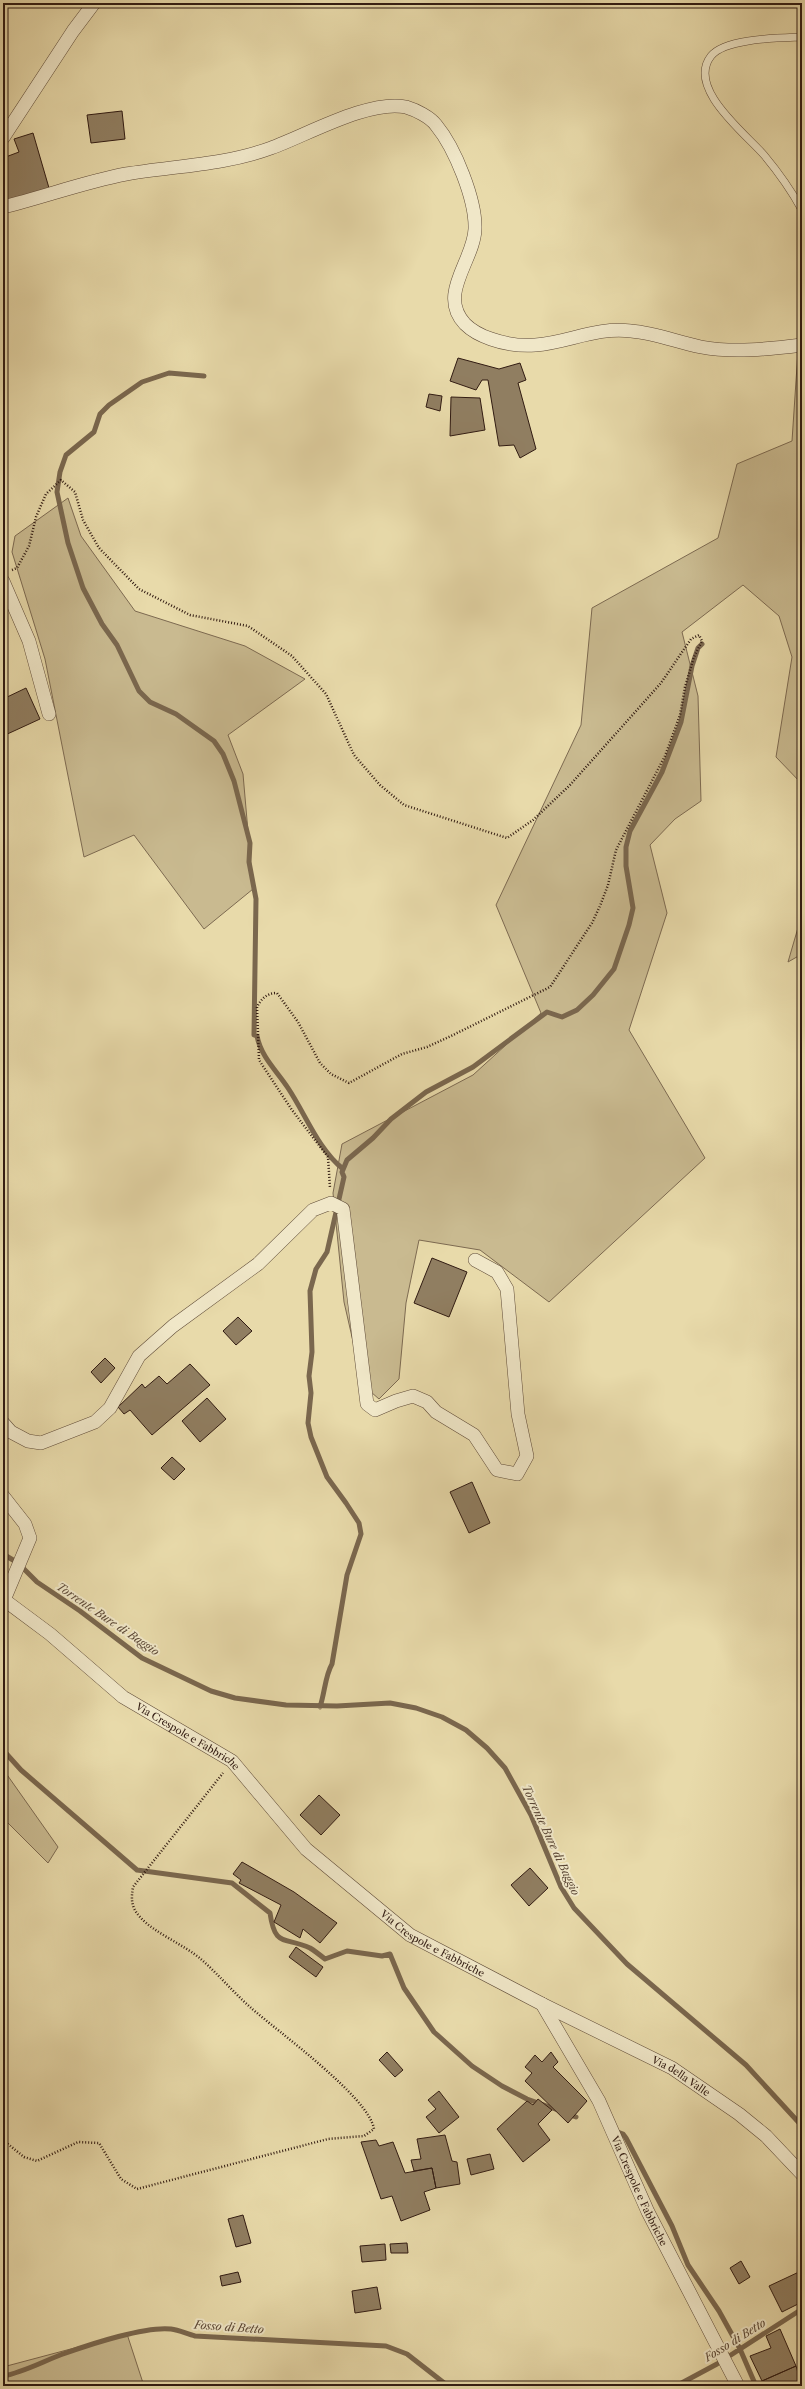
<svg xmlns="http://www.w3.org/2000/svg" width="805" height="2389" font-family="'Libre Caslon Text',serif">
  <style>
    .green { fill: #c9ba90; stroke: #7d6a51 }
    .lines { fill: none; stroke-linecap: round; stroke-linejoin: round }
    .stream { stroke: #7a674e; stroke-width: 5 }
    .building { fill: #907e61; stroke: #311b12 }
    .service-casing { stroke: #5f4b38; stroke-width: 8 }
    .minor-casing { stroke: #5f4b38; stroke-width: 14 }
    .path { stroke: #311b12; stroke-width: 2.5; stroke-dasharray: 1 2; stroke-linecap: butt }
    .service { stroke: #f0e7c8; stroke-width: 7 }
    .minor { stroke: #f0e7c8; stroke-width: 13 }
    .labels { text-anchor: middle; stroke-width: 4; stroke-linejoin: round; paint-order: stroke }
    .street-label { font-size: 10px; fill: #311b12; stroke: #f0e7c8 }
    .water-label { font-size: 11px; font-style: italic; fill: #5b4735; stroke: #f0e7c8 }
  </style>
  <rect width="100%" height="100%" fill="#e8daaa"/>
  <filter id="stains"><feTurbulence type="fractalNoise" baseFrequency=".005" numOctaves="4"/><feColorMatrix values="0 0 0 0 .2 0 0 0 0 .09 0 0 0 0 .02 0 0 0 .5 -.17"/></filter>
  <radialGradient id="worn" r=".72"><stop offset=".6" stop-color="#630" stop-opacity="0"/><stop offset="1" stop-color="#630" stop-opacity=".3"/></radialGradient>
  <path class="green" d="M799,336h3v448l-26,-27 16,-100 -13,-41 -36,-31 -61,47 16,64 3,105 -26,18 -25,26 17,68 -38,117 76,128 -156,144 -69,-52 -61,-10 -13,63 -7,76 -20,20 -16,-14 -19,-83 -11,-109 9,-49 131,-69 68,-62 -45,-108 85,-180 11,-117 126,-70 19,-74 55,-23z
    M68,498l13,38 54,75 110,35 60,33 -77,56 15,39 10,115 -49,40 -70,-94 -50,22 -39,-198 -33,-107 3,-16z
    M802,914v40l-14,8z
    M3,1769l55,78 -10,16 -45,-45z
    M127,2334l17,52h-141v-19z"/>
  <g class="lines">
    <path class="stream" d="M3,6l5,-3
      M204,376l-35,-3 -27,9 -33,23 -9,9 -6,18 -28,23 -6,17 -3,20 11,51 15,45 19,36 15,21 22,46 11,11 26,12 38,27 9,13 11,27 16,62 -1,19 7,37 -2,136 3,1c4,21 20,35 31,52 18,27 30,61 55,81
      M3,1554l15,9 19,19 43,29 62,47 69,33 24,7 51,7 51,1 53,-3 26,5 26,9 24,13 21,18 18,20 26,47 30,72 13,21 53,56 119,101 56,61
      M320,1707c5,-15 5,-31 12,-43l15,-89 14,-41 -2,-11 -13,-20 -19,-26 -16,-40 -3,-14 3,-30 -2,-17 3,-24 -2,-61 6,-22 11,-17 17,-75 -2,-5 5,-12 26,-22 18,-19 35,-27 47,-25 74,-55 15,5 15,-7 16,-15 21,-26 15,-44 4,-17 -7,-42v-19l4,-16 32,-59 19,-50 11,-56 6,-18 4,-4
      M3,1750l18,20 116,100 95,13 38,30c5,35 14,23 40,35 5,3 10,7 15,11l22,-8 35,5 8,-2 14,34 30,44 38,34 30,20 25,13 31,11
      M567,2114l9,3
      M615,2131l8,3 3,4 46,88 16,39 31,46 21,38 16,37
      M3,2376c22,-4 42,-16 63,-23 25,-9 80,-27 105,-24 8,1 16,5 24,7l191,10 21,8 41,32
      M676,2386l41,-22 85,-55"/>
  </g>
  <path class="building" d="M122,111l3,28 -34,4 -4,-28z
    M33,133l16,55 -46,14v-44l16,-6 -5,-13z
    M458,358l41,11 21,-6 6,17 -8,3 18,66 -16,9 -6,-13 -15,1 -11,-66h-6l-6,10 -26,-9z
    M429,394l13,2 -2,15 -14,-4z
    M451,397l29,1 5,32 -35,6z
    M26,688l14,31 -37,17v-37z
    M432,1258l35,14 -18,45 -35,-14z
    M238,1317l14,14 -16,14 -13,-14z
    M105,1358l10,10 -14,15 -10,-11z
    M190,1364l20,21 -58,50 -22,-25 -6,4 -6,-7 24,-23 3,4 14,-12 8,8z
    M207,1398l19,21 -26,23 -18,-21z
    M172,1457l13,12 -11,11 -13,-12z
    M472,1482l18,41 -21,10 -19,-41z
    M319,1795l21,20 -19,20 -21,-20z
    M242,1862l52,30 43,31 -17,20 -17,-14 -3,9 -26,-16 7,-17 -42,-22 2,-3 -8,-6z
    M530,1868l18,20 -19,18 -18,-21z
    M296,1947l27,20 -7,10 -27,-20z
    M387,2052l16,18 -8,7 -16,-17z
    M551,2052l7,10 -5,5 34,34 -19,22 -43,-42 7,-8 -7,-6 10,-12 7,7z
    M439,2091l20,26 -20,16 -13,-16 10,-8 -8,-9z
    M538,2099l14,11 -14,14 12,16 -27,22 -26,-33 30,-28 6,4z
    M445,2135l7,26 5,1 3,22 -24,4 -4,-20 -18,3 -3,-11 10,-1 -4,-20z
    M376,2140l3,6 14,-4 12,31 27,-5 4,20 -12,4 6,18 -29,11 -9,-25 -11,3 -20,-57z
    M490,2154l4,15 -23,6 -4,-16z
    M243,2215l8,28 -15,4 -8,-28z
    M407,2243l1,10h-17l-1,-9z
    M385,2244l1,16 -24,2 -2,-16z
    M741,2261l9,16 -11,7 -9,-16z
    M801,2271l1,31 -20,10 -13,-26z
    M238,2272l3,10 -19,4 -2,-10z
    M377,2287l4,22 -26,4 -3,-22z
    M780,2329l16,37 -34,15 -12,-25 21,-8 -5,-12z
    M796,2366l6,20h-38l-2,-5z"/>
  <g class="lines">
    <g class="service-casing">
      <path id="service" d="M802,37c-21,1 -77,1 -91,19 -25,32 35,78 53,99 15,18 27,35 38,55"/>
    </g>
    <g class="minor-casing">
      <g id="minor">
        <path d="M3,138l70,-107 21,-28"/>
        <path d="M3,207c41,-10 81,-25 123,-33 47,-8 99,-9 145,-26 34,-12 98,-49 135,-41 10,3 24,10 30,18 19,23 40,75 39,104 -1,32 -38,65 -10,95 7,7 17,12 26,15 57,20 90,-14 140,-8 24,2 46,11 70,16 32,6 69,2 101,-2"/>
        <path d="M3,581l26,60 20,73"/>
        <path d="M3,1423l8,9 17,9 13,2 54,-21 15,-14 29,-52 34,-30 85,-62 55,-54 18,-7 12,6 24,195 8,6 21,-9 17,-5 14,6 9,10 38,23 23,35 20,4 10,-18 -9,-42 -11,-125 -10,-17 -22,-12"/>
        <path d="M3,1496l22,28 5,14 -26,62"/>
        <path id="s1" d="M3,1599l47,35 73,63 109,64 74,88 104,86 132,69 130,64 67,46 27,22 36,38"/>
        <path id="s2" d="M542,2004l57,97 49,111 90,174"/>
      </g>
    </g>
    <path class="path" d="M12,570l5,-2 12,-22 7,-29 10,-23 15,-14 14,12 8,28 16,28 40,41 51,26 58,11 44,30 34,38 28,61 26,30 24,20 103,33 26,-18 37,-35 91,-102 30,-44 8,-4 3,6 -8,16 -9,30 -5,28 -15,41 -49,94 -8,35 -8,21 -8,17 -42,64 -99,49 -24,11 -25,7 -53,29 -18,-9 -11,-11 -22,-41 -21,-29c-10,0 -16,6 -20,14l2,53 33,50 36,47 2,31
      M3,2140l21,17 13,4 41,-19 21,1 22,36 16,10 191,-50 36,-3 10,-7c-5,-32 -97,-98 -124,-122 -17,-15 -31,-32 -48,-47 -17,-15 -48,-27 -62,-43 -9,-10 -9,-18 -7,-30l90,-114"/>
    <use href="#service" class="service"/>
    <use href="#minor" class="minor"/>
  </g>
  <g class="labels">
    <g class="street-label">
      <text dy="4" stroke="none"><textPath href="#s1" startOffset="231">Via Crespole e Fabbriche</textPath></text>
      <text dy="4" stroke="none"><textPath href="#s1" startOffset="555">Via Crespole e Fabbriche</textPath></text>
      <text dy="4" stroke="none"><textPath href="#s1" startOffset="837">Via della Valle</textPath></text>
      <text dy="4" stroke="none"><textPath href="#s2" startOffset="211">Via Crespole e Fabbriche</textPath></text>
    </g>
    <g class="water-label">
      <text transform="translate(108 1619) rotate(34)" y="4">Torrente Bure di Baggio</text>
      <text transform="translate(551 1840) rotate(65)" y="4">Torrente Bure di Baggio</text>
      <text transform="translate(229 2327) rotate(4)" y="4">Fosso di Betto</text>
      <text transform="translate(735 2340) rotate(-32)" y="4">Fosso di Betto</text>
    </g>
  </g>
  <rect width="805" height="2389" fill="none" stroke="#e8daaa" stroke-width="16"/>
  <rect x="4" y="4" width="797" height="2381" fill="none" stroke="#311b12" stroke-width="2"/>
  <rect x="8" y="8" width="789" height="2373" fill="none" stroke="#311b12"/>
  <rect width="100%" height="100%" filter="url(#stains)"/>
  <rect width="100%" height="100%" fill="url(#worn)"/>
</svg>
